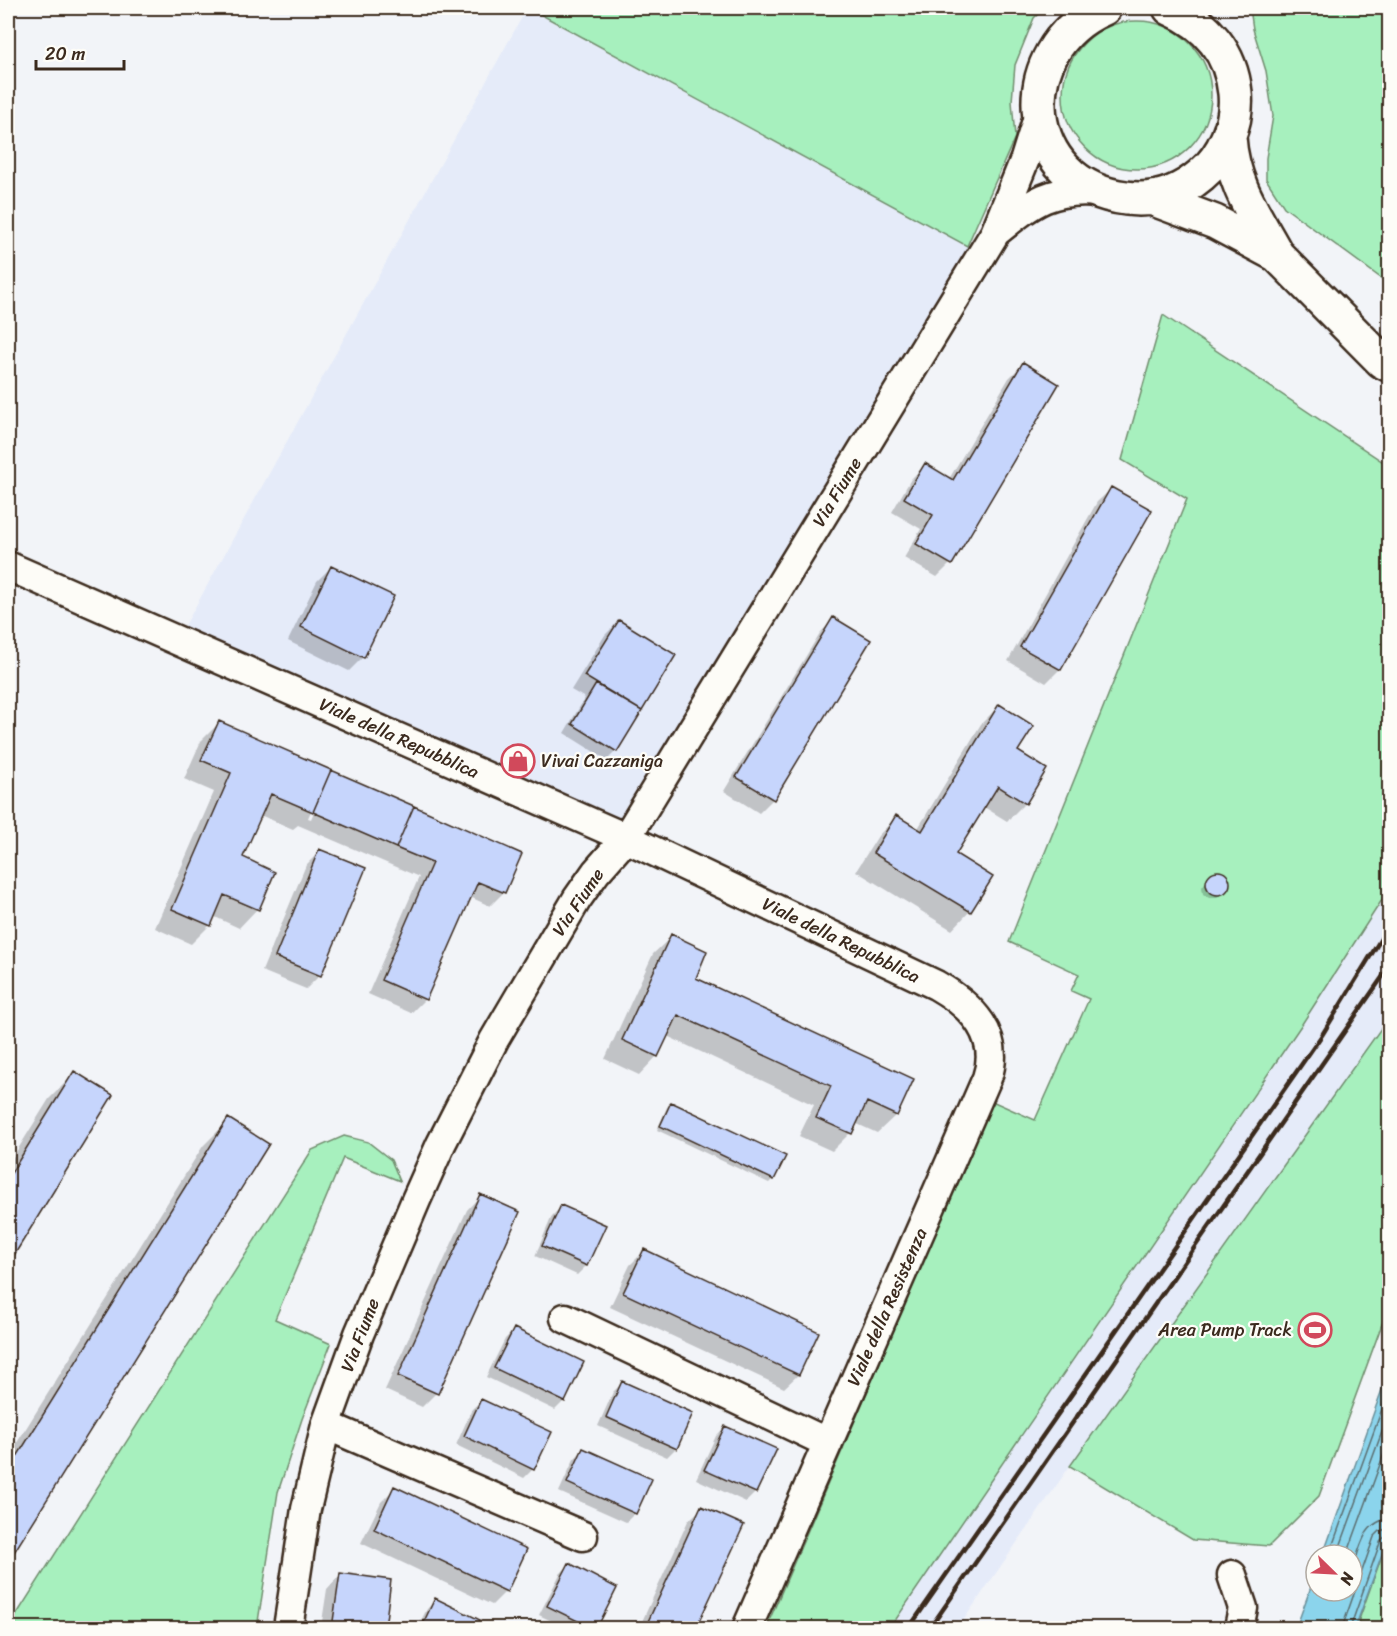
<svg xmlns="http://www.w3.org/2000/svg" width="1397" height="1636" font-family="Sriracha,sans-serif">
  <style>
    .built { fill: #e5ebf9 }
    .green { fill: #a7f0be; stroke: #718d6e; stroke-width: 1.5 }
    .water { fill: #8bd4ec; stroke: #6b909a; stroke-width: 1.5 }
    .shadow { fill: #0003; fill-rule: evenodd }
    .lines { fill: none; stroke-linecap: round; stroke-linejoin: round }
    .shore { stroke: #5b6e70; stroke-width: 1.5 }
    .building { fill: #c6d5fc; stroke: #3b2a1e; stroke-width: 1.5 }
    .street-casing { stroke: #3b2a1e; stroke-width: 33 }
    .secondary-casing { stroke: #3b2a1e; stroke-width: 38 }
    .street { stroke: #fdfcf7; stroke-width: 28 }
    .secondary { stroke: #fdfcf7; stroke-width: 33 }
    .rail { stroke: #3b2a1e; stroke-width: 4.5 }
    .labels { text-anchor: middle; stroke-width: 4.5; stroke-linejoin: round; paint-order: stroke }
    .street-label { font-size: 18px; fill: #3b2a1e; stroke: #fdfcf7 }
    .poi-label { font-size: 18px; fill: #3b2a1e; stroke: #fdfcf7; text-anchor: start }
  </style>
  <rect width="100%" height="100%" fill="#f2f4f8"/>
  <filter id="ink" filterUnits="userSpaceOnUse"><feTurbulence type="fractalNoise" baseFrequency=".0167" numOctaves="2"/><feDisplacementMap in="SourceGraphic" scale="12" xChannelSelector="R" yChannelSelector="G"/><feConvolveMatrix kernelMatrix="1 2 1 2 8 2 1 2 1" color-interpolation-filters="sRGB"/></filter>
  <g filter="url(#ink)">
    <path class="built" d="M527,8l455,247 -356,583 -449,-198z
      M1389,889v128l-319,449 -112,162h-68l412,-604z"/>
    <path class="green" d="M529,8h515l-10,10 -19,47 -3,36 3,36 -48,109z
      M1250,8h139v276l-105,-77 -18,-28v-21l7,-42 -7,-45 -13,-42z
      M1063 95a74 74 0 1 1 148 0a74 74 0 1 1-148 0Z
      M1163,315l226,151v423l-87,135 -412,604h-124l226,-527 43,19 54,-121 -18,-8 8,-17 -70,-32 178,-443 -65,-39z
      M1389,1017v288l-70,191 -50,50 -76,-6 -123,-74z
      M344,1136l24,6 23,18 9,21 -57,-23 -68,161 56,25 -29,75 -24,73 -21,136h-249l304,-478z
      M1389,1536v92h-33z"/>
    <path class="water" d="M1389,1370v165l-34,93h-59l20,-55v18h36v-36h-29z"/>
    <path class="shadow" d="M1023,364l-73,200 -13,13 -33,-19 17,-29 -29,-17 19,-33 14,-14 24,14 60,-101z
      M1111,489l-51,180 -14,14 -38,-22 89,-159z
      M331,567l32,90 -14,14 -61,-30 29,-60z
      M834,619l-61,180 -14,14 -35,-22 96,-158z
      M619,621l55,35 -58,95 -9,9 -43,-27 21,-35 -14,-8 34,-55z
      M999,706l26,97 -18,18 -23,-14 -30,48 16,56 -18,19 -96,-59 22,-35 18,-19 21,13 64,-106z
      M219,723l110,48 -2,5 4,-4 189,82 -16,38 -14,14 -20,-9 -45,102 -14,14 -43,-19 51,-117 -121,-52 -5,4 -33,-14 -19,43 32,14 -16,37 -18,19 -26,-12 -4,10 -18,18 -36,-16 59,-136 -30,-13 17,-38zM322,786h3l-14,33 -3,-1z
      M320,851v124l-14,14 -44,-18 44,-106z
      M1220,872l8,7 -2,10 -10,9h-7l-6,-4 -1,-7 10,-14z
      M672,936l22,42 202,137 -19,18 -22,-10 -5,10 -18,18 -33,-15 15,-31 -147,-69 -10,20 -18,19 -34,-16 48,-105z
      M75,1073l36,23 -103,166v-97l41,-66z
      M671,1103l102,76 -4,4 -112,-53 10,-23z
      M229,1120l38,25 -259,414v-102l195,-311z
      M480,1196l-44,197 -14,14 -37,-17 82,-180z
      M561,1207l25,59 -9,9 -42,-19 17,-40z
      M644,1251l173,82 -19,42 -14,13 -174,-81 20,-42z
      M514,1330l50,71 -9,9 -69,-33 19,-38z
      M622,1383l54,65 -9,9 -69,-31 15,-34z
      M482,1400l51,69 -9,9 -68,-33 16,-36z
      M725,1427l50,23 -20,43 -9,9 -50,-23 20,-43z
      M583,1450l52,63 -9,9 -67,-30 15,-33z
      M395,1488l111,103 -14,14 -131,-62 20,-41z
      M702,1508l40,18 -48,102h-55l49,-107z
      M569,1565l46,23 -20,40h-29l-27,-13 21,-41z
      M340,1575l49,7 -6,46h-62l6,-39z
      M436,1600l42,21 -4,7h-57l10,-19z"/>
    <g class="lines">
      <path class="shore" d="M1329,1555l61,-168
        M1337,1555l53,-145
        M1347,1555l43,-118
        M1352,1572c7,-20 11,-52 38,-53
        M1342,1628l32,-91 6,-6 10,-3
        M1350,1628l31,-88 4,-3 5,-1"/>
    </g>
    <path class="building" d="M1023,362l36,22 -107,181 -36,-21 17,-29 -29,-17 21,-35 28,17z
      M1111,487l41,23 -91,160 -41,-23z
      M331,566l63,30 -30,62 -63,-31z
      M833,617l38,23 -97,160 -38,-23z
      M619,620l57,35 -34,56 -58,-35z
      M596,684l46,27 -25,41 -45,-28z
      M999,704l35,22 -16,25 29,18 -21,35 -28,-18 -42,68 37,23 -22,35 -98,-59 23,-38 26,16z
      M219,721l112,49 -18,42 -42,-18 -28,63 32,15 -16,38 -35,-15 -13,31 -39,-17 59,-136 -30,-13z
      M331,770l83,36 -18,42 -83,-36z
      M414,806l108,48 -17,39 -27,-11 -52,118 -45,-20 51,-117 -36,-15z
      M319,849l47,19 -45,108 -46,-19z
      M1206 883a12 12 0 1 1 24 0a12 12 0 1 1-24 0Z
      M671,934l36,17 -11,27 218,101 -17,37 -30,-14 -15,32 -36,-16 15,-32 -153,-71 -20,42 -36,-17z
      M74,1071l39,24 -105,170v-87z
      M671,1102l115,54 -12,24 -114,-54z
      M228,1118l41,26 -261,418v-91z
      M480,1194l40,18 -82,182 -40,-18z
      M561,1205l45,20 -19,41 -45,-20z
      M644,1249l175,83 -20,43 -176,-82z
      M514,1328l70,34 -19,40 -71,-34z
      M622,1381l71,32 -16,36 -71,-32z
      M481,1399l71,33 -18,38 -70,-34z
      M725,1426l52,23 -21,44 -52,-23z
      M583,1448l69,31 -16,35 -69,-31z
      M394,1486l133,63 -20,43 -133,-63z
      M701,1506l43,19 -48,103h-51z
      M569,1563l48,25 -20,40h-5l-45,-22z
      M340,1573l51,7 -6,48h-53z
      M435,1598l45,22 -5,8h-54z"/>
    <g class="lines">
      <g class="street-casing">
        <path id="street" d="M997,231c36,-29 54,-44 103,-39
          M8,566l618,272 310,147c35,20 66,50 51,93l-240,550
          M565,1318l263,125
          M326,1425l257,111
          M1232,1575l11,33 -4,20
          M288,1628l18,-119 20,-84 33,-91 57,-134 25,-56 53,-104 83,-141 19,-27 30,-34 369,-605 30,-74 14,-45"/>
      </g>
      <g class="secondary-casing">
        <path id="secondary" d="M1104,8c-97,42 -82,178 22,190 28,4 54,-5 75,-23 23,-19 37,-52 34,-82 -4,-40 -28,-69 -65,-85
          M1229,137c3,47 26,78 48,118
          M1151,198l64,24 62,33 105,106 8,4"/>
      </g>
      <use href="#street" class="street"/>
      <use href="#secondary" class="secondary"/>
      <path class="rail" d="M909,1628l413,-593 68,-111
        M930,1628l460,-662"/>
    </g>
  </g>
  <defs>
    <g id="shop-ring" transform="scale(1.725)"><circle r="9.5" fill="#fdfcf7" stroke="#d1495b" stroke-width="1.5"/><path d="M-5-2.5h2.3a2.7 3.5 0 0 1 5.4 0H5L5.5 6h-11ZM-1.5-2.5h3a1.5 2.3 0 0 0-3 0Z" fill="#d1495b"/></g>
    <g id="stadium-ring" transform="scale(1.725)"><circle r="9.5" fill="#fdfcf7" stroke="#d1495b" stroke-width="1.5"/><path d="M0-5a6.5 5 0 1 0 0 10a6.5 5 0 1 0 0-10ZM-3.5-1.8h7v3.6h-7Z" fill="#d1495b"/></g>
  </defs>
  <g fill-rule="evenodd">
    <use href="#shop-ring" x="518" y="761"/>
    <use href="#stadium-ring" x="1315" y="1330"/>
  </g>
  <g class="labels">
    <g class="street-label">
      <text transform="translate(837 492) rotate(-59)" y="6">Via Fiume</text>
      <text transform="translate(399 738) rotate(24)" y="6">Viale della Repubblica</text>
      <text transform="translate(578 902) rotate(-56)" y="6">Via Fiume</text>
      <text transform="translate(841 940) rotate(26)" y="6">Viale della Repubblica</text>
      <text transform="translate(887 1307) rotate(-66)" y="6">Viale della Resistenza</text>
      <text transform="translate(360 1335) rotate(-69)" y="6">Via Fiume</text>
    </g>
    <g class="poi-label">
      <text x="541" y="767">Vivai Cazzaniga</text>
      <text x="1292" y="1336" text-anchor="end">Area Pump Track</text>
    </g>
  </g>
  <rect width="1397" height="1636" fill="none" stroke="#fdfcf7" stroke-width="30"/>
  <rect x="15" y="15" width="1367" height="1606" fill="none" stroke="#3b2a1e" stroke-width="2" filter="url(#ink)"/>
  <g transform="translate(1334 1573) rotate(114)"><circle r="28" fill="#fdfcf7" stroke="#afa8a0" stroke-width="1.5"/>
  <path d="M0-4.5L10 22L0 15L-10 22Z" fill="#d1495b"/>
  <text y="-9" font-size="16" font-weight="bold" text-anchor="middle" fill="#3b2a1e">N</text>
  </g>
  <path d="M36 60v9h88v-9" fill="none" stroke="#3b2a1e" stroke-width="3"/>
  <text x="45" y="60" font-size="18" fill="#3b2a1e" stroke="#fdfcf7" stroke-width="4.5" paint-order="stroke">20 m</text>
</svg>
